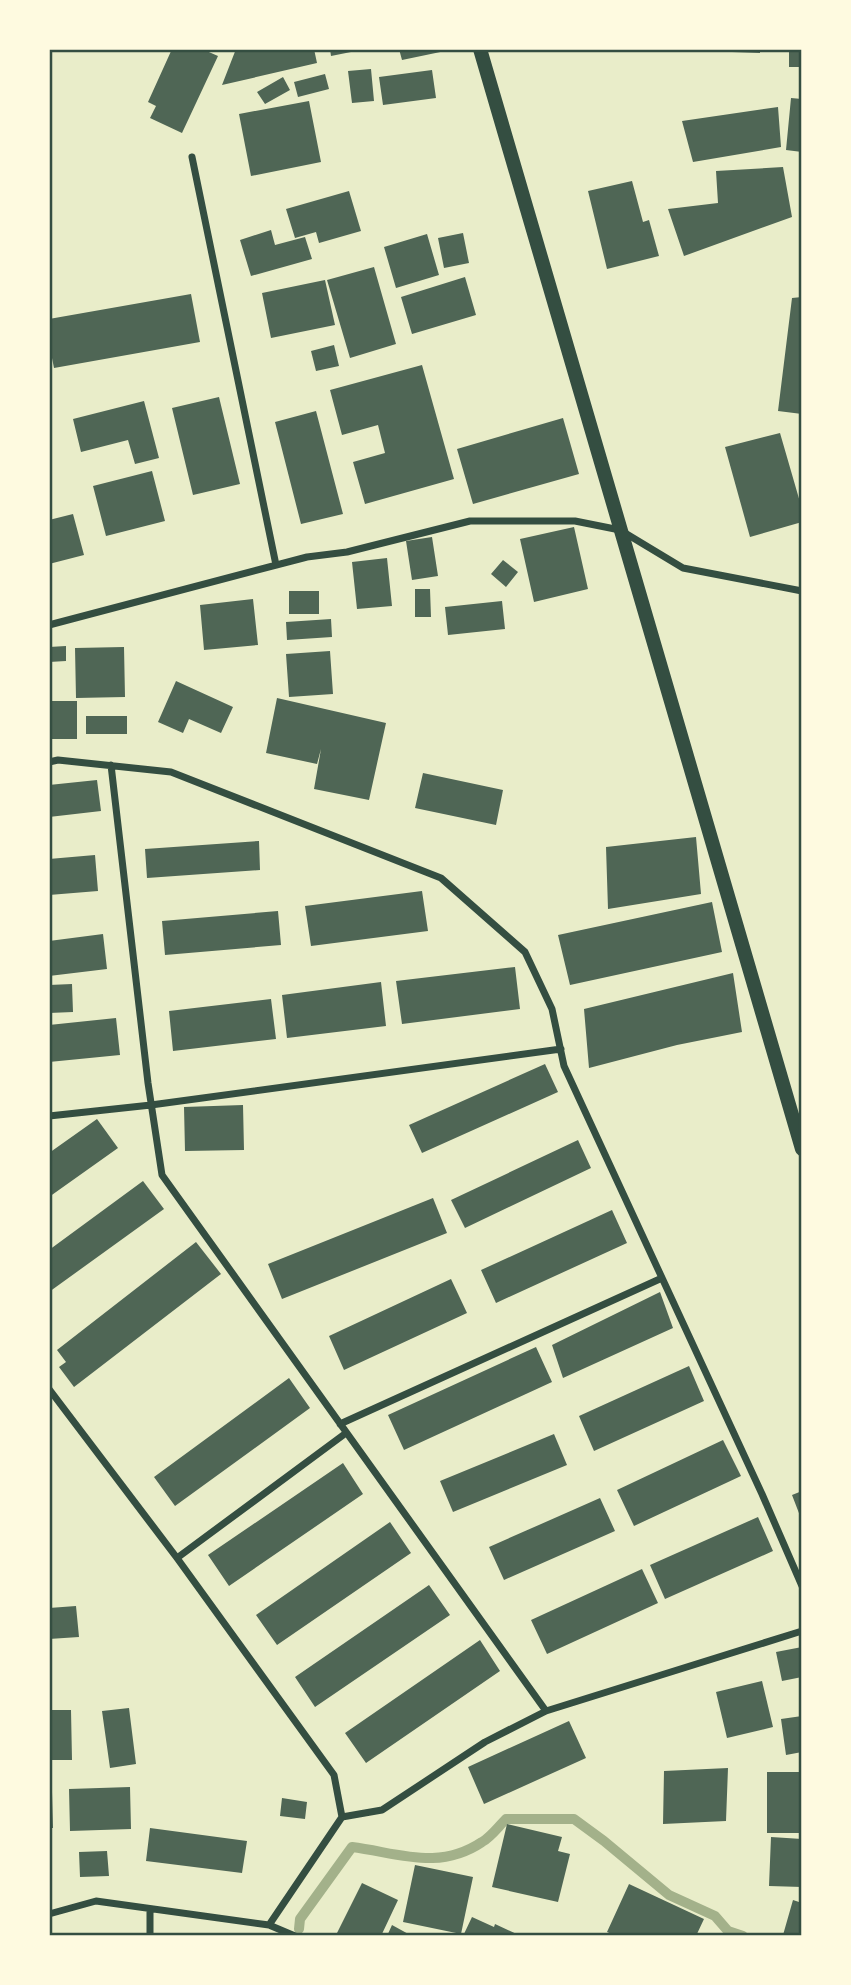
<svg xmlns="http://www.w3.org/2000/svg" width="851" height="1985" font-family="Barlow,sans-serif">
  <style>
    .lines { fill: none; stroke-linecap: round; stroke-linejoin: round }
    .stream { stroke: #a3b18a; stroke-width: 10 }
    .building { fill: #4f6655 }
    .minor { stroke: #344e41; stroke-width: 7 }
    .secondary { stroke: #344e41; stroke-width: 14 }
    .neatline { fill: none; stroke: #344e41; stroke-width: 2.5 }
  </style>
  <rect width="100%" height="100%" fill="#e9edc9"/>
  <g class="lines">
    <path class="stream" d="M299,1929l1,-10 52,-72c47,6 87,24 130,-5 9,-5 16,-15 24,-23h68l30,22 65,54 46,21 13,15 15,5"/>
  </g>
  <path class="building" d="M172,49h30l16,7 -36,77 -32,-15 6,-12 -8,-4z
    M236,49h78l3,14 -95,22z
    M330,49h31v1l-30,6z
    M399,49h51v1l-48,10z
    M704,49h56v4l-56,-2z
    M789,49h13v18h-13z
    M371,69l3,32 -22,2 -4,-32z
    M432,70l4,28 -53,7 -4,-28z
    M325,74l4,15 -31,8 -4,-15z
    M283,77l7,13 -25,14 -8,-12z
    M791,98l11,1v53l-16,-2z
    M309,101l12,61 -70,14 -12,-62z
    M778,107l3,40 -88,15 -11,-41z
    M783,167l9,50 -108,39 -16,-47 50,-6 -2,-32z
    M632,181l11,41 6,-2 10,36 -52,13 -19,-78z
    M349,191l12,40 -42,12 -3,-11 -21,6 -9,-29z
    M271,230l4,15 30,-8 7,22 -61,17 -11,-36z
    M463,233l6,30 -25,5 -6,-30z
    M427,234l12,41 -43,13 -12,-41z
    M374,267l22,77 -46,14 -23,-78z
    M465,277l11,38 -64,19 -11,-37z
    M325,280l10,45 -64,13 -9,-45z
    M191,294l9,48 -146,26 -5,-25v-24z
    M802,297v117l-24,-3 14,-113z
    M334,345l5,21 -23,5 -5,-20z
    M422,365l32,114 -89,25 -12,-42 32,-9 -7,-28 -36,10 -12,-45z
    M219,397l21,87 -47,11 -21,-87z
    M144,401l15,57 -24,6 -7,-24 -47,12 -8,-33z
    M316,411l27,103 -42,10 -26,-102z
    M563,418l16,56 -106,30 -16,-55z
    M780,433l22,76v13l-52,15 -25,-90z
    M152,471l13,50 -59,15 -13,-50z
    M73,514l11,41 -35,9v-44z
    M574,527l14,62 -54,13 -14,-63z
    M432,537l6,39 -26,4 -6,-39z
    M387,558l5,48 -35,3 -5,-47z
    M503,560l15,12 -12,15 -15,-13z
    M415,589h15l1,28h-16z
    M289,591h30v23h-30z
    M253,599l5,46 -54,5 -4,-45z
    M502,601l3,28 -57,6 -3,-28z
    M331,619l1,18 -45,3 -1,-18z
    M66,646v15l-17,1v-15z
    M124,647l1,50 -49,1 -1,-50z
    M330,651l3,43 -44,3 -3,-43z
    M176,681l57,26 -12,26 -32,-14 -6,14 -25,-11z
    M277,698l109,25 -17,77 -55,-11 7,-40 -4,15 -51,-11z
    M51,701h26v38h-26z
    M86,716h41v18h-41z
    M423,773l80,17 -7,35 -81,-17z
    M97,780l4,31 -52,6v-32z
    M696,837l5,57 -93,15 -2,-62z
    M259,841l1,29 -113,8 -2,-29z
    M95,855l3,36 -49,4v-36z
    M422,891l6,40 -117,15 -6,-40z
    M712,902l10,50 -152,33 -12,-50z
    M278,911l3,34 -116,10 -3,-34z
    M103,934l4,35 -58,7v-35z
    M515,967l5,42 -118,15 -6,-43z
    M733,973l9,59 -65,13 -88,23 -5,-59z
    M381,982l5,44 -99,12 -5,-43z
    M72,984l1,28 -24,1v-28z
    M271,999l5,40 -103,12 -4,-40z
    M116,1018l4,37 -71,7v-37z
    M545,1064l13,28 -136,61 -13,-28z
    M243,1105l1,45 -59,1 -1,-44z
    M97,1119l21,29 -69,49v-44z
    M578,1140l13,28 -126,60 -14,-28z
    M143,1181l21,28 -115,83v-42z
    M433,1198l14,35 -165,66 -14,-35z
    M612,1210l15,33 -131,60 -15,-33z
    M196,1242l25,32 -147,113 -15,-20 7,-5 -9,-12z
    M451,1279l16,34 -123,57 -15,-34z
    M660,1292l13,36 -110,50 -11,-33z
    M536,1347l16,35 -148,68 -16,-35z
    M689,1366l15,35 -110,50 -15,-35z
    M289,1378l21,30 -135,98 -21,-29z
    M554,1434l13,31 -114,47 -13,-31z
    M723,1440l18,36 -107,50 -17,-36z
    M343,1463l20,31 -134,92 -21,-31z
    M802,1491v30l-10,-26z
    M600,1498l15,33 -111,49 -15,-33z
    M758,1517l15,34 -108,48 -15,-34z
    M390,1522l21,31 -134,92 -21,-30z
    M642,1569l16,34 -111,51 -16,-34z
    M429,1585l21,30 -135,92 -20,-30z
    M76,1606l3,31 -30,2v-31z
    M480,1640l20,31 -134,92 -21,-30z
    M802,1647v30l-20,4 -6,-29z
    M762,1681l11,46 -46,11 -11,-46z
    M129,1708l7,56 -26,4 -8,-57z
    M49,1710h22l1,50h-23z
    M802,1716v36l-16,3 -5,-36z
    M569,1721l17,37 -102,46 -16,-37z
    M728,1768l-2,53 -63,3 1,-53z
    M767,1772h35v61h-35z
    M130,1787l1,42 -61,2 -1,-42z
    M49,1792h3l1,36h-4z
    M282,1798l25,4 -2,17 -25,-3z
    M507,1824l55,13 -4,14 12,3 -12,48 -66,-15z
    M150,1828l97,13 -5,32 -96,-12z
    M771,1837l31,2v48l-33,-1z
    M107,1851l2,25 -29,1 -1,-25z
    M415,1865l58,12 -12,57 -58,-12z
    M362,1883l36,17 -17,36h-38l-6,-3z
    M629,1884l75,35 -8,17h-80l-9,-4z
    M793,1900l9,3v33l-19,-1z
    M472,1917l22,10 1,-3 26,12h-58z
    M392,1925l20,11h-25z"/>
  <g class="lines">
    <path class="minor" d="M192,157l84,408
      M49,625l258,-68 40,-5 123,-31h105l45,9 63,38 119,23
      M49,762l9,-2 113,12 270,106 84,74 27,57 12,57 198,428 40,92
      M111,765l37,318 14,92 384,536
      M49,1116l102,-11 410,-56
      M49,1389l128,169 157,217 8,42 -73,108
      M340,1424l322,-146
      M177,1558l169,-125
      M342,1817l40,-7 103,-68 61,-31 256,-80
      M150,1909v27
      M49,1914l47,-13 173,24 26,11"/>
    <path class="secondary" d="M480,49l322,1100"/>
  </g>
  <rect width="851" height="1985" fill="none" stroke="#fefae0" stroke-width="102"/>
  <rect x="51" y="51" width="749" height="1883" class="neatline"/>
</svg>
